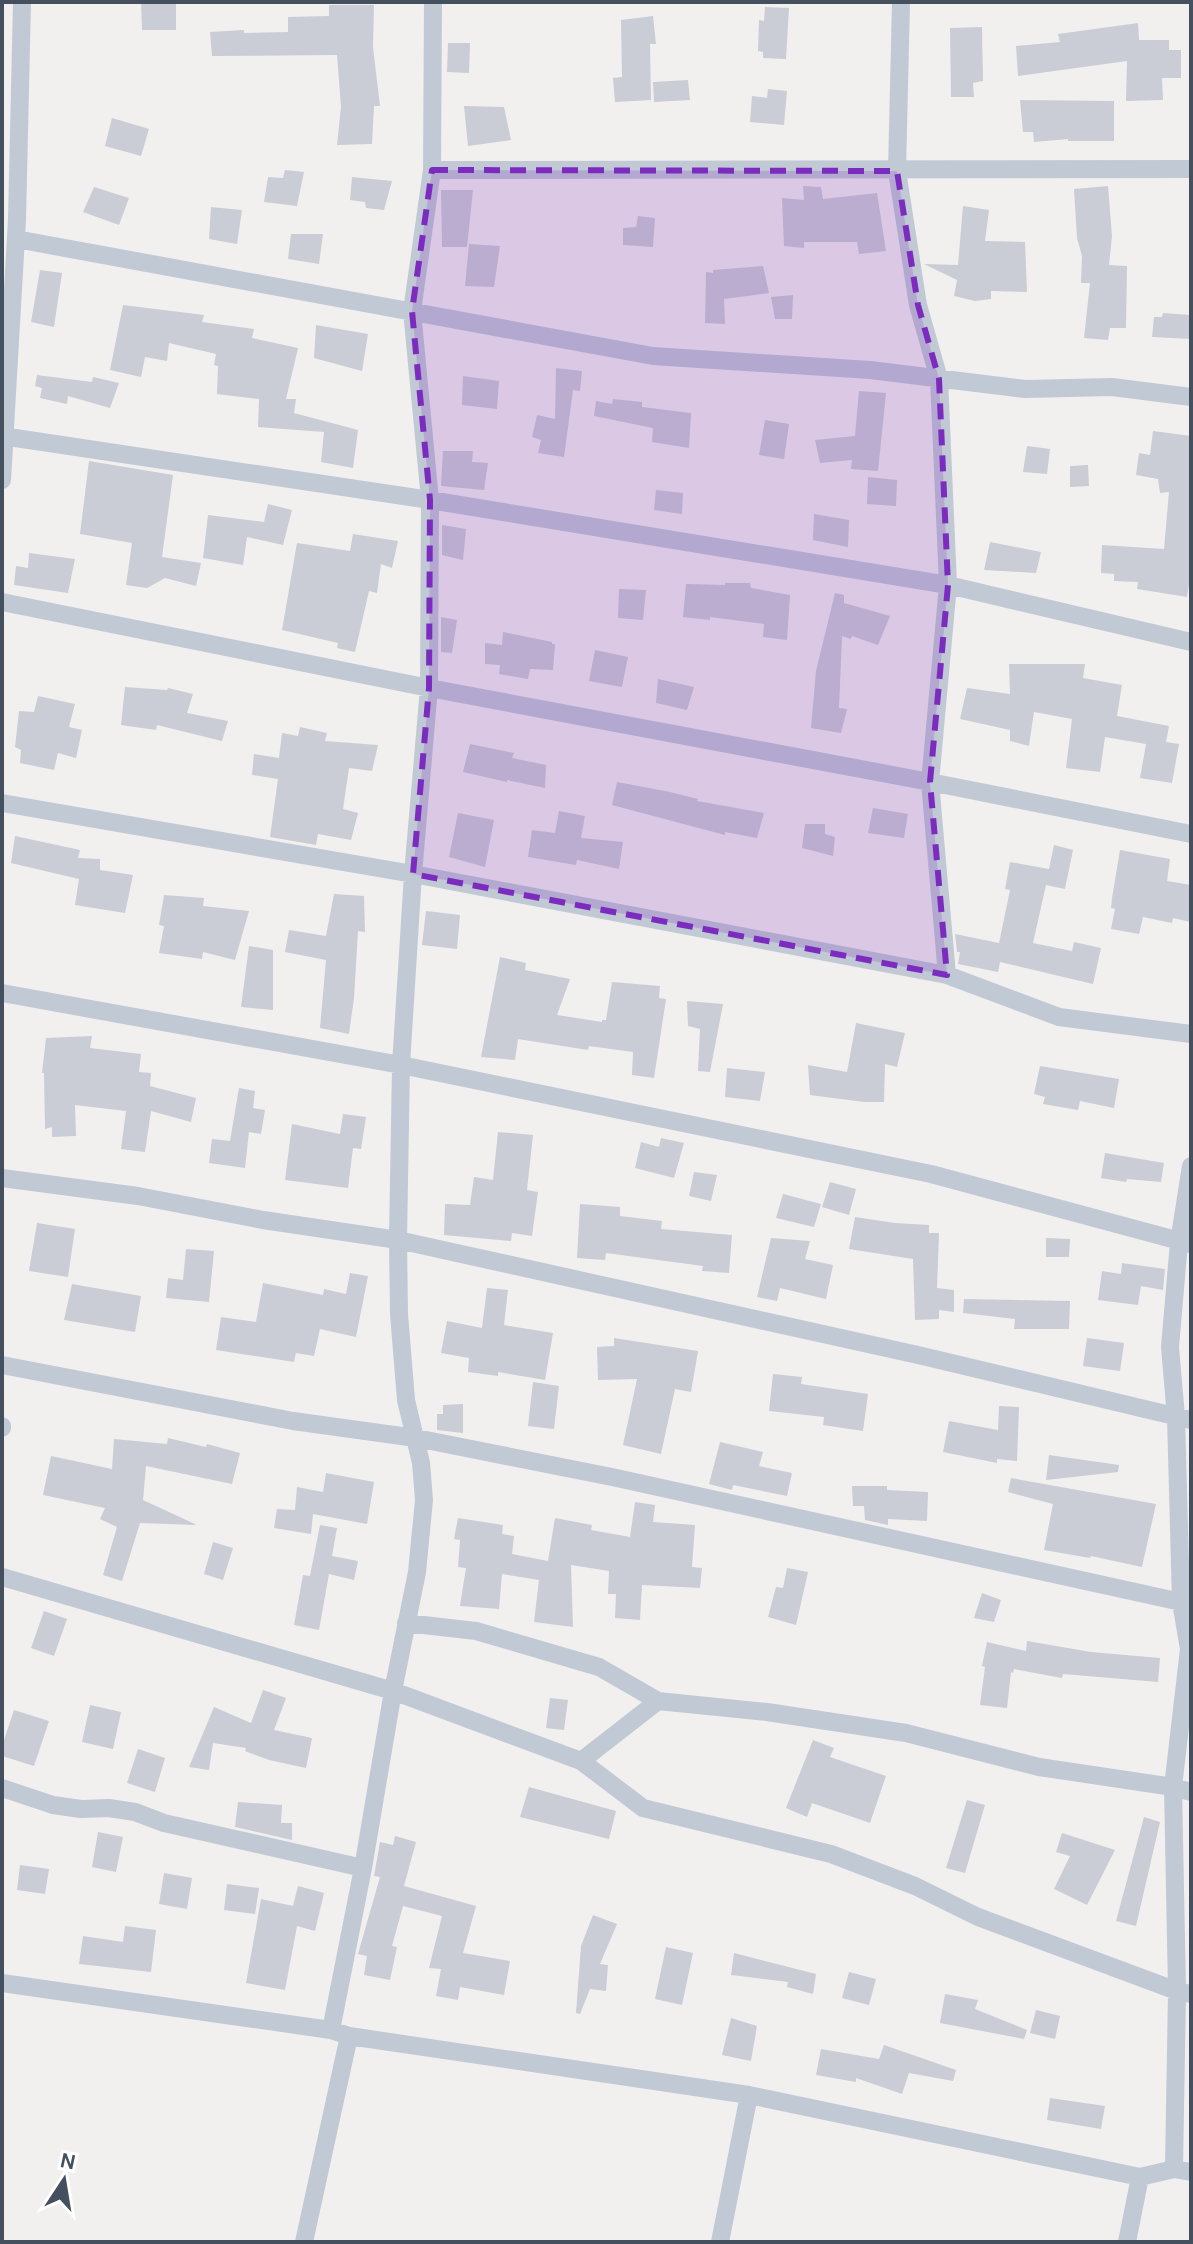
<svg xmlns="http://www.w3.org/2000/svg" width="1193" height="2244" font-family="Karla,sans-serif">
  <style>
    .building { fill: #cacdd5 }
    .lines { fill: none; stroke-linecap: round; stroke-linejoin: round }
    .minor { stroke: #c1c9d5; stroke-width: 18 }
    .marked { fill: #7b2cbf; fill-opacity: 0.2; stroke: #7b2cbf; stroke-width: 6; stroke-dasharray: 16 10; stroke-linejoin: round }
  </style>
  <rect width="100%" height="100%" fill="#f2efef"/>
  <path class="building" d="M141,2h35v28h-34z
    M329,5h45l-1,42 7,59h-6l-2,38 -35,1 4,-38 -4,-52 -125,1 -2,-24 34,-2v3l44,-1v-15l41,-1z
    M765,7l24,1 -3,51 -23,-1v-6l-5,-1 1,-31 5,1z
    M653,16l3,28h-6l1,56 -36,2 -2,-24 9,-1 -1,-57z
    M1138,23l1,17h30v10h12v28h-19l1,22 -37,1 1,-40 -109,15 -2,-30 44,-4 -2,-8z
    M982,27l1,54 -10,2 1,14h-23l-1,-69z
    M448,43h22l-1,30 -22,-1z
    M688,80l2,20 -36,2 -1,-20z
    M768,89l19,2 -3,34 -34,-3 2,-26 15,2z
    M1020,100l94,1v40h-46v-2l-34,3 -1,-10h-10z
    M464,106l40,1 7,33 -43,6z
    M112,118l37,11 -8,27 -36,-10z
    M285,170l19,2 -7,34 -33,-4 4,-25 15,1z
    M352,177l40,4 -8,29 -18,-2 -1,-6 -15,-2z
    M803,186l18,1 2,12 54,-6 9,58 -27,3 -2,-12h-53v6l-20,-2 -2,-48 22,2z
    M1108,186l4,50 -3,29 18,1 -1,62h-16l-2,12 -24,-2 6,-55h-9l1,-27 -5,-18 -3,-49z
    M94,187l35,11 -10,27 -36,-13z
    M441,190h32l-6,57h-25z
    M963,206l26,4 -4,31 40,1 2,50 -36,-1v8l-16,2 -21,-5 3,-16 -33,-16 34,1z
    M211,207l31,3 -5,34 -28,-5z
    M638,216l17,2 -2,29 -30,-2v-17l13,-1z
    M291,234h32l-4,30 -31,-5z
    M469,244l31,2 -6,41 -29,-1z
    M763,266l6,27 -45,6 1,25 -20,-1 1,-51 7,1v-3z
    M40,270l22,3 -8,54 -23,-5z
    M793,295l-1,24h-17l-4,-22z
    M123,305l81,10 -2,7 52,7 -2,9 46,10 -12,51h10l-2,14 64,17 -5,38 -32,-6 3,-30 -66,-5 1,-28 -42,-5 1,-28 -4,-1 2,-11 -47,-11 -2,18 -22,-4 -4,20 -31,-7z
    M1163,313l28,2v24l-39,-2 2,-20h8z
    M316,325l52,9 -6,37 -48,-13z
    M556,368l26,3 -2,20 -7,-1 -9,67 -26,-4 3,-13 -9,-3 5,-22 18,4z
    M37,375l55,7 1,-5 26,6 -9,25 -42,-12 -1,8 -27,-6 2,-10 -7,-2z
    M463,376l36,5 -2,28 -35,-4z
    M859,391l27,2 -8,78 -27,-2 1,-9 -32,3 -5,-23 40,-4z
    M613,399l29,3v5l49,6 -2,35 -37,-6 1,-14 -59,-12 2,-15 16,3z
    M765,420l24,4 -5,35 -25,-4z
    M1153,431l38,5v148h-2l-2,13 -50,-8 1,-7 -24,-1v-7l-13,-1 1,-28 62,4 5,-57 -9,1 -2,-14 -22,-4 3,-22 11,2z
    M1027,446l23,3 -3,25 -24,-2z
    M443,451h30l-1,11 16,1 -4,27 -43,-4z
    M89,461l84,14 -11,82 39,6 -5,23 -31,-8 -18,10 -21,-3 6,-42 -52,-9z
    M1088,465l1,21 -19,1v-21z
    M868,477l29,3 -1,26 -29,-2z
    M656,490l27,3 -1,21 -28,-4z
    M268,504l24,6 -9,35 -36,-8 -4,28 -40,-7 5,-43 56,7z
    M814,514l35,6 -1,27 -35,-7z
    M442,525l24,4 -3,31 -21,-5z
    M353,534l45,7 -6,27 -11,-4 -4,29 -8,-2 -14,61 -18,-4 1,-5 -56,-13 15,-87 53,8z
    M990,542l51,10 -5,21 -52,-3z
    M29,553l46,6 -7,34 -54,-8 2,-19 12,2z
    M725,583h25l1,5 39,7 -3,45 -24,-3 1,-13 -54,-7v3l-27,-3 3,-33 39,1z
    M619,589l27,1 -3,30 -25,-2z
    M835,593l9,2v8l46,13 -12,29 -26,-9 -1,3 -9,-3 -3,72 8,1 -6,24 -30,-5 5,-57z
    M441,617l16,3 -5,33 -11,-1z
    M503,632l49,10v2h3l-2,26 -23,-1 -2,10 -29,-5 1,-9 -15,-1v-21l17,2z
    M595,650l33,7 -6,30 -33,-6z
    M1009,664h76l-2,14 39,7 -5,31 52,10 -3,16 13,2 -7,39 -32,-5 6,-34 -41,-7 -5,35 -34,-4 6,-49 -38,-7 -5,34 -19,-5v-11l-50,-11 7,-31 43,6z
    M658,679l36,8 -7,23 -31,-7z
    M125,687l42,3 1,-2 25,6 -6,19 41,8 -6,20 -65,-16 -1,5 -35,-5z
    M38,696l37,8 -6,23 13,3 -6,28 -18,-5 -4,17 -34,-7 1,-13 -6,-3 4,-36 15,1z
    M300,727l27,6 -2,8 53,4 -6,26 -23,-3 -6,41 15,4 -7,27 -33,-6 -2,11 -46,-8 8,-58 -26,-4 2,-21 25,4 3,-25 16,3z
    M470,744l44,9 -2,5 34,7 -1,23 -38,-8v2l-44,-10z
    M617,782l53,10 28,7 -1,2 67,12 -7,25 -32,-6v3l-113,-30z
    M873,808l35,6 -4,24 -36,-5z
    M559,811l26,5 -4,22 42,4 -4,27 -42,-9 -1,5 -48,-8 4,-27 23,3z
    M458,813l36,7 -9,47 -36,-10z
    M805,824h20v10l10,3 -2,19 -31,-8z
    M15,836l65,14 -2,8 22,1v11l33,5 -8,38 -50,-8 4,-26 -68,-16z
    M1054,845l19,5 -8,39 -19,-4 -13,58 39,8 2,-9 27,6 -8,36 -93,-22 -2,10 -40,-8 2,-12h-3l-2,-18 44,9 11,-53 -5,-1 5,-27 39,7z
    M1120,850l50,9 -3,22 24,4v37l-18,-4 -1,5 -29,-6 -4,17 -28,-5 4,-20 -4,-1 1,-10z
    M334,894l30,2 1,36 -7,-1 -4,67 -5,36 -29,-6 6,-68 -41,-8 4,-22 37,6z
    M164,895l40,3 -1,8 46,5 -14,49 -32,-8 -1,7 -43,-6 5,-27 -5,-1z
    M426,911l34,4 -3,34 -35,-4z
    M249,946l24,4v60l-32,-3z
    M500,957l26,6 -1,7 45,9 -13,36 45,7v-2h4l6,-38 48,4 -1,12 7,1 -12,79 -22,-3 1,-23 -44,-6 -1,4 -70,-11 -3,21 -34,-3z
    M687,1001l36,3 -13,68 -12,-1 2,-42 -12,-3z
    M856,1023l49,10 -8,34 -12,-3 -1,38h-20l-54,-7 -2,-30 39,7z
    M92,1036l-2,12 51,6 -2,18 12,1 -1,13 46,12 -5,24 -40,-11 -6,41 -24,-3 5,-38 -51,-6 1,31 -24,1v-10l-7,2 -1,-56h-2l4,-35z
    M1040,1066l79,13 -5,29 -34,-7 -2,9 -35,-6 2,-7 -11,-3z
    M727,1068l38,4 -5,29 -35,-4z
    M239,1088l16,3 -2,17 12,2 -4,24 -12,-2 -4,36 -36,-5 3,-24 18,2z
    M343,1114l23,3 -5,32 -8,-1 -5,40 -63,-8 7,-56 48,10z
    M498,1132l35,3 -6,55 11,2 -6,44 -20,-3 -1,8 -67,-6 1,-31 25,1 4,-28 19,3z
    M661,1138l23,5 -10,35 -39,-10 6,-26 18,5z
    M1105,1153l59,10 -3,19 -34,-3 -1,3 -25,-4z
    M694,1172l23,3 -6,26 -22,-5z
    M830,1182l26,7 -7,26 -27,-8z
    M783,1194l38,10 -7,23 -38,-9z
    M580,1204l40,3v9l42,5 -1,8 71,6 -3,38 -27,-2 1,-5 -97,-13 -1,7 -28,-2z
    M855,1217l40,6 34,2v8h10l-2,55 17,2v22l-15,-2v9l-24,1 -2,-61 -64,-10z
    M37,1223l38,6 -7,48 -39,-6z
    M771,1238l39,3 -5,18 28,6 -7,34 -46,-11 -3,13 -20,-4z
    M1046,1238l24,1 -1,18h-23z
    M186,1249l28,2 -5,51 -43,-4 2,-20 15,2z
    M1122,1263l43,6 -2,21 -22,-4 -3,19 -40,-5 4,-29 19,3z
    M350,1273l18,3 -12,61 -36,-8 -6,27 -18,-3 -2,9 -78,-12 5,-33 35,5 7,-39 60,12 1,-6 22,5z
    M72,1284l69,12 -6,36 -71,-12z
    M487,1288l21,2 -4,35 49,8 -8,47 -47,-8v4l-30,-4 1,-14 -28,-5 6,-32 35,7z
    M964,1299l106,2 -1,28h-55l1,-10 -52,-6z
    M614,1338l84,13 -7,41 -16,-3 -14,65 -38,-9 14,-66 -39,1 -1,-33 17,-1z
    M1087,1338l37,5 -4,28 -37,-5z
    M773,1374l29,3 -1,7 67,10 -5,37 -40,-6 1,-8 -55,-6z
    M533,1382l26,4 -5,43 -26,-3z
    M463,1404v29l-26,-3v-16h6v-9z
    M999,1406l20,1 -2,54 -20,-2v4l-54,-11 6,-31 49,9z
    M168,1438l38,9 1,-3 33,9 -8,31 -86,-18 -3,34 54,25 -57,-2 -18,58 -19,-6 14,-48 -17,-8 5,-11 -62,-13 8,-39 61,13 2,-30 53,5z
    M720,1442l43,10 -4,14 33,7 -5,23 -54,-11 -1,5 -23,-6z
    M1049,1455l70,10 -1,7 -72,8z
    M326,1473l48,9 -7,42 -54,-10 -2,20 -37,-6 3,-19 18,1 2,-23 26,5z
    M1011,1478l145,26 -14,63 -51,-11 -1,2 -46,-8 9,-46 -45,-12z
    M852,1486h35v4l41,2 -1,29 -39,-2v6l-23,-5 -1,-14h-11z
    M635,1502l20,3 -2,17 42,3 -3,42 10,1 -2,20 -58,-3 -2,35 -25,-2 1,-24h-8l1,-23 -38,-6 2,62 -39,-5 5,-42 -37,-6 -3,35 -39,-3 6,-38 -8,-1 2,-27 -6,-1 4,-21 45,7 -1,9 12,2 -2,18 36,7 7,-43 37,7 -1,5 39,7z
    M320,1525l17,3 -5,28 26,5 -4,19 -25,-6 -10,56 -25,-5 9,-50 7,1z
    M213,1542l20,6 -10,32 -19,-6z
    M787,1568l21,4 -12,53 -28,-8 8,-30 7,1z
    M982,1593l19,7 -7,22 -20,-4z
    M44,1611l23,8 -13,37 -23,-8z
    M1027,1641l64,11 69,6 -2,24 -95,-8 -1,4 -48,-9 -1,4 -2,-1 -4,36 -27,-3 5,-38 -3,-1 5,-24 39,9z
    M263,1690l23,8 -12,32 38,8 -6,30 -37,-8 -24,-9 1,-3 -33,-5 -4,27 -20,-3 25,-60 37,16z
    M550,1698l18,2 -4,30 -18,-2z
    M90,1705l31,7 -8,37 -31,-7z
    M14,1710l35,11 -15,45 -32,-10v-10z
    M813,1740l21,8 -4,9 56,19 -16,47 -58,-20 -5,14 -21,-9z
    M138,1749l27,9 -10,34 -28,-9z
    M529,1787l87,24 -7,28 -89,-22z
    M967,1800l18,5 -20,68 -19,-5z
    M238,1802l44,3 -1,18h11v17l-57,-13z
    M1144,1817l16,5 -24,104 -20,-5z
    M98,1832l25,5 -7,35 -24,-5z
    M1062,1833l53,17 -28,55 -33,-16 16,-33 -14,-4z
    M395,1836l21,6 -12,44 72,20 -13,47 47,8 -6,34 -44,-8 -2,13 -22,-4 5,-27 -12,-1 13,-52 -39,-10 -11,40 5,1 -7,33 -26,-5 3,-19 -9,-2 22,-77 -6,-1 6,-34 13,3z
    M20,1865l29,4 -4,25 -28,-4z
    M164,1873l28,5 -5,31 -28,-5z
    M227,1884l32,4 -4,26 -31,-4z
    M298,1886l26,7 -9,38 -18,-5 -12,64 -39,-7 15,-84 32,7z
    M593,1915l24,9 -17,40 8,1 -2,26 -16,-2 -10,25 -4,-1 5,-67z
    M125,1926l31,4 -5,42 -72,-8 4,-28 40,6z
    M666,1947l27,6 -11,52 -27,-6z
    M734,1953l82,21 -3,20 -26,-7 1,-5 -57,-7z
    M849,1972l27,7 -7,26 -27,-7z
    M945,1994l33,6 -3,9 52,21 -3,9 -84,-16z
    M1036,2010l24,6 -5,23 -25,-6z
    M731,2018l26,8 -6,35 -29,-6z
    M884,2045l72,25 -3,11 -44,-8 -7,21 -46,-16v4l-40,-7 5,-26 58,10z
    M1050,2098l55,8 -4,23 -54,-9z"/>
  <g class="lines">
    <path class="minor" d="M432,170l759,-1
      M16,239l637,117 217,14 155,19 87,-2 79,10
      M2,436l428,64 518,85 243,57
      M2,480l15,-260 5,-218
      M2,602l427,86 501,94 261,52
      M2,803l411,71 534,101 -17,-193 18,-197 -9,-206 -21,-74 -21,-134 4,-169
      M947,975l112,42 132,17
      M2,993l399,72 530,109 260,70
      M2,1178l136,18 125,24 135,20 520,115 273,65
      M2,1365l291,56 123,17 196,39 569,125 10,5
      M2,1426v2
      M2,1577l391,114 188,70 62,47 188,46 84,32 63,31 199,74 14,3
      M406,1623l70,8 123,36 59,34
      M581,1761l77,-60 109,11 139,21 133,34 134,20 18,5
      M2,1788l51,17 28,4 28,-1 26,4 29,11 199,45
      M2,1983l329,47 18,6 400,59 391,82 34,-8 17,3
      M331,2030l32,-162 30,-177 24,-119 7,-72 -3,-37 -15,-63 -7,-86 -1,-74 3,-175 12,-191 16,-186 1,-188 -18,-189 20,-141 1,-168
      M1174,2169l3,-178 -4,-204 16,-138 -8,-47 -5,-185 -6,-70 9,-105 12,-76
      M304,2242l45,-206
      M720,2242l29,-147
      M1127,2242l13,-65"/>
  </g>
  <path class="marked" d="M432,170l465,1 21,134 21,74 9,206 -18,197 17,193 -534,-101 16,-186 1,-188 -18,-189z"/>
  <rect width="1193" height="2244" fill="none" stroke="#45505e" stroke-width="8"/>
  <g transform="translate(64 2180) rotate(12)" stroke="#ffffff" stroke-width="6" paint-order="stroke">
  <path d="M0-6L14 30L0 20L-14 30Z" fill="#45505e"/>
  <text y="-12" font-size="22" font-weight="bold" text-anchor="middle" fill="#45505e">N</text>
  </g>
</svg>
